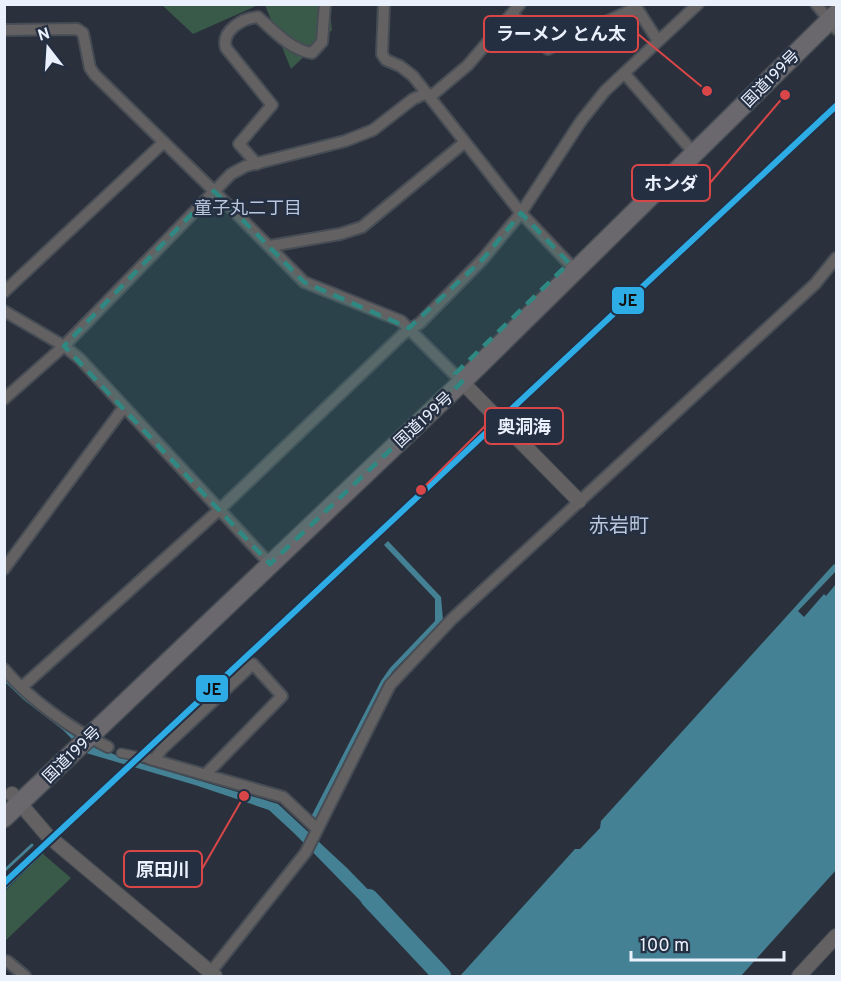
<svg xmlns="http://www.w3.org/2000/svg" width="841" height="981" font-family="Overpass,'Noto Sans JP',sans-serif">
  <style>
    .green { fill: #395949 }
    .water { fill: #448194 }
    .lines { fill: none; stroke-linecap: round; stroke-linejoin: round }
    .stream { stroke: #448194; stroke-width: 3 }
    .river { stroke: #448194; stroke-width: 18 }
    .pedestrian-casing { stroke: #474d55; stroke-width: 11 }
    .minor-casing { stroke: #474d55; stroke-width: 14 }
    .tertiary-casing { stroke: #474d55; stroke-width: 16 }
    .trunk-casing { stroke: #474d55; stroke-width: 21 }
    .pedestrian { stroke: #636162; stroke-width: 8 }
    .minor { stroke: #636162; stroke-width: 10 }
    .tertiary { stroke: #636162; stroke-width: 14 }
    .trunk { stroke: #6a686c; stroke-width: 18 }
    .rail-1-casing { stroke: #252f42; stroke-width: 10 }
    .rail-1 { stroke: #2dace6; stroke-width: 6 }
    .marked { fill: #308883; fill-opacity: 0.2; stroke: #308883; stroke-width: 4.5; stroke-dasharray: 12 8; stroke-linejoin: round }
    .labels { text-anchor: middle; stroke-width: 5; stroke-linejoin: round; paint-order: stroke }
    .street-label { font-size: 16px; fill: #eaf1fd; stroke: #252f42 }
    .neighbourhood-label { font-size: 18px; fill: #b9c6de; stroke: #252f42 }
    .quarter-label { font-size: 20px; fill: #b9c6de; stroke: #252f42 }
    .leader { fill: none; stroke: #d94648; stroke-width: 2 }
    .callout-dot { fill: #d94648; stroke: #252f42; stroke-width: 2 }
    .callout { fill: #252f42; stroke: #d94648; stroke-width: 2 }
    .callout-label { font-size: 18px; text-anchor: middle; font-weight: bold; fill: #eaf1fd }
    .line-badge { stroke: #252f42; stroke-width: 2 }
    .pale-badge-label { font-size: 16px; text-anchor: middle; font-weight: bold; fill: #111 }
  </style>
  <rect width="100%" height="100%" fill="#2b313c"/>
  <path class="green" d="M162,5h96l-65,29z
    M265,5h64l3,25 -41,39z
    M43,854l28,24 -66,63v-50z"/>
  <path class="water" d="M388,541l53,56 2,23 -50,51 -9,13 -69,136 -4,-3 70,-136 9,-13 45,-47v-22l-51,-54z
    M834,564l2,2v5l-38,40 6,6 20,-23 2,2 10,-12v286l-95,106h-281l115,-127h5l20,-21 1,-7z
    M4,673l91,73 25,11 158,47 69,64 42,43 -10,9 -84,-86 -26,-24 -74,-25 -109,-32 -23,-23 -39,-30 -19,-18z
    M396,918l56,58h-17l-48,-49z"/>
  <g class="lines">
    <path class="stream" d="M4,871l28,-26
      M4,889l38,-36"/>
    <path class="river" d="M369,898l73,78"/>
    <g class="pedestrian-casing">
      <path id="pedestrian" d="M121,753l29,6"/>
    </g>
    <g class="minor-casing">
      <path id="minor" d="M384,4l-2,50 4,6 14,6 13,10 108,137 55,58
        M816,4l20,25
        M512,14l36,35 81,-38 9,-1 20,31
        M4,30l73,-1 6,4 7,35 5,7 119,116 90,91 97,39 61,61
        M624,73l70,80
        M430,97l38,-32 52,-61
        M257,164l-18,-20 33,-39 -46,-57c-5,-17 16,-30 32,-31 16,14 33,33 54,36l10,-11 3,-38
        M270,246l70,-12 22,-7 103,-85
        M4,292l160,-150
        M4,311l60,35 16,13 190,205
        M4,399l60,-53 167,-172 15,-8 99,-25 28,-11 40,-31 14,-6
        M4,569l120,-162
        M4,669c26,31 69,61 104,78
        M22,687l197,-177 184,-176 17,-11 63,-64 38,-46 60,-92 24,-30 93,-87
        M150,759l133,38 34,32
        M154,760l8,-11 91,-85 29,32 -77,79
        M4,961h3l18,15
        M210,973l96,-121 84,-167 62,-66 363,-335 21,-26"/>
    </g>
    <g class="tertiary-casing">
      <path id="tertiary" d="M462,382l117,119
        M12,794l35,41 168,141
        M799,976l37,-40"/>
    </g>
    <g class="trunk-casing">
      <path id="trunk" d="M4,818l458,-436 374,-368"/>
    </g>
    <use href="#pedestrian" class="pedestrian"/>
    <use href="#minor" class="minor"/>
    <use href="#tertiary" class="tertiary"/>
    <use href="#trunk" class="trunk"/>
    <g class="rail-1-casing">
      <path id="rail-1" d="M4,883l832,-777"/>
    </g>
    <use href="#rail-1" class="rail-1"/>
  </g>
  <path class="marked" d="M214,191l90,91 105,46 74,-69 38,-46 48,50 -114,111 7,8 -192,182 -206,-218z"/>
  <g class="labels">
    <g class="street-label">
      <text transform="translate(770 78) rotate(-45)" y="6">国道199号</text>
      <text transform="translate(423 419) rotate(-43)" y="6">国道199号</text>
      <text transform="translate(71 754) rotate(-44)" y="6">国道199号</text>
    </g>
    <g class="neighbourhood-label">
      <text x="248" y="214">童子丸二丁目</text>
    </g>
    <g class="quarter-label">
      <text x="619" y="532">赤岩町</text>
    </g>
  </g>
  <path class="leader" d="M707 91L638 34M785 95L710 183M421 490L485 426M244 796L202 869"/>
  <g class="callout-dot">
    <circle cx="707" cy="91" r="6"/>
    <circle cx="785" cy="95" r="6"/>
    <circle cx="421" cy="490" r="6"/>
    <circle cx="244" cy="796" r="6"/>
  </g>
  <g class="callout">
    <rect x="484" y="16" width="154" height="36" rx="6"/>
    <rect x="632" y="165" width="78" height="36" rx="6"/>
    <rect x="485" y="408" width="78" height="36" rx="6"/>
    <rect x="124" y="851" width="78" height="36" rx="6"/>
  </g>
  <g class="callout-label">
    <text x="561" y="40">ラーメン とん太</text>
    <text x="671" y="190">ホンダ</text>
    <text x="524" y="433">奥洞海</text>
    <text x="163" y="876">原田川</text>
  </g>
  <g class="line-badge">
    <rect x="611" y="286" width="34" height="29" rx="6" fill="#2dace6"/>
    <rect x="195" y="674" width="34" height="29" rx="6" fill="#2dace6"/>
  </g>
  <g class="pale-badge-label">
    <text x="628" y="306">JE</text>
    <text x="212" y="695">JE</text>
  </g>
  <rect width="841" height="981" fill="none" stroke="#eaf1fd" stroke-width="12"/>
  <g transform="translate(48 48) rotate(343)" stroke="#252f42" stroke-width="4.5" paint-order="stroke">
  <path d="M0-4.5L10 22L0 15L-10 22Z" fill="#eaf1fd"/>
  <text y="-9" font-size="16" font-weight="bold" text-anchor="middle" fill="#eaf1fd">N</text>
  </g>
  <path d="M631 951v9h153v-9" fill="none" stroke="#eaf1fd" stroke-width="3"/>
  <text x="640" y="951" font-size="18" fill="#eaf1fd" stroke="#252f42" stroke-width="4.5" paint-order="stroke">100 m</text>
</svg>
